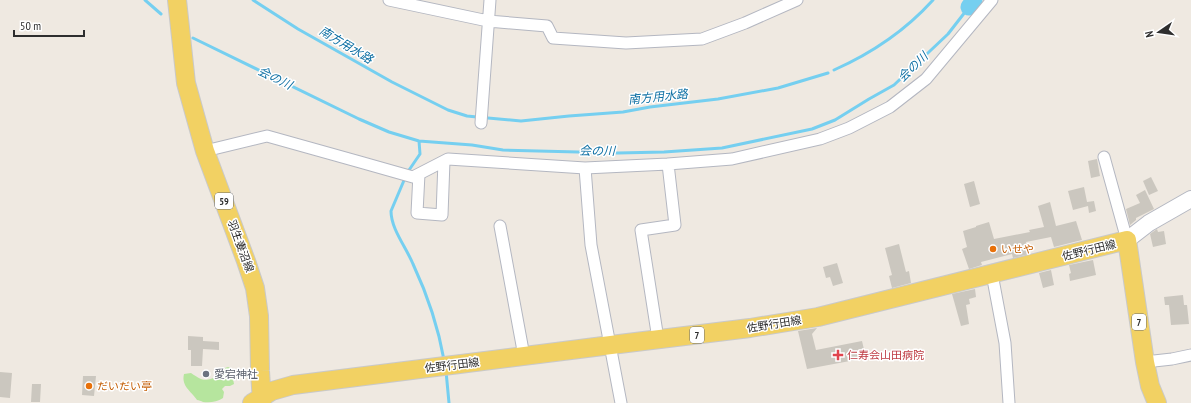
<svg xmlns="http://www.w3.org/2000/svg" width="1191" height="403" font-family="'PT Sans Narrow','Noto Sans JP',sans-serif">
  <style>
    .green { fill: #b6e59e }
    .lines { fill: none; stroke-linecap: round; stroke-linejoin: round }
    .stream { stroke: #75cff0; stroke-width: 3 }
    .river { stroke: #75cff0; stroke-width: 17 }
    .building { fill: #cbc7bf }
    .street-casing { stroke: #b4b7c1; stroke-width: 13 }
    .secondary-casing { stroke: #b4b7c1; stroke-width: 18 }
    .primary-casing { stroke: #c9c9c9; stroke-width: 20 }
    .street { stroke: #fff; stroke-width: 11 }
    .secondary { stroke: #fff; stroke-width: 16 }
    .primary { stroke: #f2d163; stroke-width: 18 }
    .food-dot { fill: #e8710a; stroke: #fff; stroke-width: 1.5 }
    .health-dot { fill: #e0444e; stroke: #fff; stroke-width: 1.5 }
    .worship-dot { fill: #6b7280; stroke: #fff; stroke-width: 1.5 }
    .labels { text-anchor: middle; stroke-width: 3; stroke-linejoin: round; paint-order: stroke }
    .shield { fill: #fff; stroke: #6d6d6d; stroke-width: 1 }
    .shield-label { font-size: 10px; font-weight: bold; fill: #2e2e2e }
    .street-label { font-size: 11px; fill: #2e2e2e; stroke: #fff }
    .food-label { font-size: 11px; fill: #c56008; stroke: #fff; text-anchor: start }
    .health-label { font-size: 11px; fill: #be3a42; stroke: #fff; text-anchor: start }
    .worship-label { font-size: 11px; fill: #5b616d; stroke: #fff; text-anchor: start }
    .water-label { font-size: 12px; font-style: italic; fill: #0d6fa3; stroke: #fff }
  </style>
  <rect width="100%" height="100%" fill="#efe9e1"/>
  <path class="green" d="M228,367l3,1 3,16 -4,2h-5l-3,3 2,3 -1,6c-6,4 -13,5 -20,4 -2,-1 -4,-2 -6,-2 -6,-9 -16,-14 -13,-26l7,-1c13,9 14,8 28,3l6,-8z"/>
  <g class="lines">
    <path class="stream" d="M145,0l16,14
      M253,0l45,29 94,53 56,28 19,6 10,1
      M193,38l166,81 30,13 30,9 53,4 31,5 115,3 46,-1 58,-4 90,-19 23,-9 34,-21 25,-14 54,-51 21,-27
      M834,70c36,-16 72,-40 99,-70
      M488,118l33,3 48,-5 54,-4 27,-5 68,-8 60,-11 50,-15
      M407,173l13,-19 -1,-13
      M405,178l-14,33c0,18 15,36 22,53 14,30 25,62 31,96
      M446,371l3,32"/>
    <path class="river" d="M969,7l5,-7"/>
  </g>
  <path class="building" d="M1097,159l3,17 -9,2 -3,-17z
    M1151,177l7,14 -9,4 -6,-14z
    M974,181l6,23 -10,3 -6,-23z
    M1084,187l3,15 7,-1 2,10 -7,2 -1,-7 -15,4 -5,-19z
    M1145,190l9,19 -18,9v2l-6,5 -4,-16 14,-6 -4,-8z
    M1050,202l6,24 20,-5 6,19 -28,7 -3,-10 -25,5 3,12 -16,4 -1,-4 -31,8 1,3 -13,4 -7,-20 5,-2 -4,-16 13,-4v-1l13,-4 5,17 36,-7 -1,-2 15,-3 -6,-21z
    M1157,229l1,3 6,-1 2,13 -13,3 -3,-13z
    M899,244l7,28 3,-1 2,12 -19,5 -3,-12 3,-1 -7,-27z
    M1093,260l3,15 -26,6 -1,-7 2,-1 -2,-8z
    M837,263l6,20 -10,3 -3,-9 -4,1 -3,-11z
    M1051,270l3,15 -11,3 -4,-15z
    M975,289l1,8 -7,2 1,5 -4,1 3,19 -8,2 -9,-32z
    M1183,295l1,10h3l2,19 -18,1 -2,-20h-4l-1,-8z
    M817,328l-5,6 4,16 46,-9 4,17 -59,11 -9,-38z
    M188,336l15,1v4l16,1v8l-16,-1 -1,17h-11v-16h-3z
    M0,372l12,1 -2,25 -10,-1z
    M83,376h13l-2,20 -12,-1z
    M32,384h9l-1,18h-9z"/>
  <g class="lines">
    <g class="street-casing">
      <path id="street" d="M389,0l99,21 59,5 6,12 73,5 76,-4 43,-16 52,-23
        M481,123l9,-123
        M205,151l62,-15 93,26 53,15 35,-18 137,9 83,-4 64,-5 88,-20 29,-11 41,-21 36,-28 66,-79
        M1104,157l23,83
        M585,168l6,77 30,158
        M419,174l-2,39 25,2 2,-54
        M500,226l24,130
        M992,274l13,69 4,60
        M658,339l-17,-109 34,-5 -7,-61
        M1145,362l27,-3 19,-4"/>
    </g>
    <g class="secondary-casing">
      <path id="secondary" d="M1127,240l22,-17 42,-24"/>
    </g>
    <g class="primary-casing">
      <path id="primary" d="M177,0l9,83 19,68 41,110 9,27 4,28 1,55 2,32
        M252,403l20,-12 21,-6 318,-40 139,-17 68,-11 309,-77 18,122 5,24 7,17"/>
    </g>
    <use href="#street" class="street"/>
    <use href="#secondary" class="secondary"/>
    <use href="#primary" class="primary"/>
  </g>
  <g class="food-dot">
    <circle cx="993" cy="249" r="4"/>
    <circle cx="89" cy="386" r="4"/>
  </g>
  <path class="health-dot" d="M836 349h4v4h4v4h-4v4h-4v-4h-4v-4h4z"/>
  <circle class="worship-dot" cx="206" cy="374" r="4"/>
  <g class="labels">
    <g class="shield">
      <rect x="215" y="193" width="18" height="16" rx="3"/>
      <rect x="1132" y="314" width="14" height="16" rx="3"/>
      <rect x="690" y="327" width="14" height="16" rx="3"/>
    </g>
    <g class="shield-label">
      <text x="224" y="205">59</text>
      <text x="1139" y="326">7</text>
      <text x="697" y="339">7</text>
    </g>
    <g class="street-label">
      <text transform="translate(241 246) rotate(70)" y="4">羽生妻沼線</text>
      <text transform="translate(1089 250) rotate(-14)" y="4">佐野行田線</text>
      <text transform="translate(774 324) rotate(-9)" y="4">佐野行田線</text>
      <text transform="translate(452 365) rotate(-7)" y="4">佐野行田線</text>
    </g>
    <g class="food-label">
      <text x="1001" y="253">いせや</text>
      <text x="97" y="390">だいだい亭</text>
    </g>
    <g class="health-label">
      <text x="847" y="359">仁寿会山田病院</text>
    </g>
    <g class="worship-label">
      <text x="214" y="378">愛宕神社</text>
    </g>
    <g class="water-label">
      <text transform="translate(346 45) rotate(31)" y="4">南方用水路</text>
      <text transform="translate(913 67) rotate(-44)" y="4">会の川</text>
      <text transform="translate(275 78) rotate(26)" y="4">会の川</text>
      <text transform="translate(658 97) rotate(-6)" y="4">南方用水路</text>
      <text transform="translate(597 151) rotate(1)" y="4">会の川</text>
    </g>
  </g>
  <g transform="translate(1159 32) rotate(257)" stroke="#ffffff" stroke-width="3" paint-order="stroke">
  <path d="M0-3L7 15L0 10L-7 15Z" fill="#2e2e2e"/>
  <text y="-6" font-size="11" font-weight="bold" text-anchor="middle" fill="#2e2e2e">N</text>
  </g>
  <path d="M14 30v6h70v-6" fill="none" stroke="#2e2e2e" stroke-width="2"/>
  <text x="20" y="30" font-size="12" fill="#2e2e2e" stroke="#ffffff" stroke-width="3" paint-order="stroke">50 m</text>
</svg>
